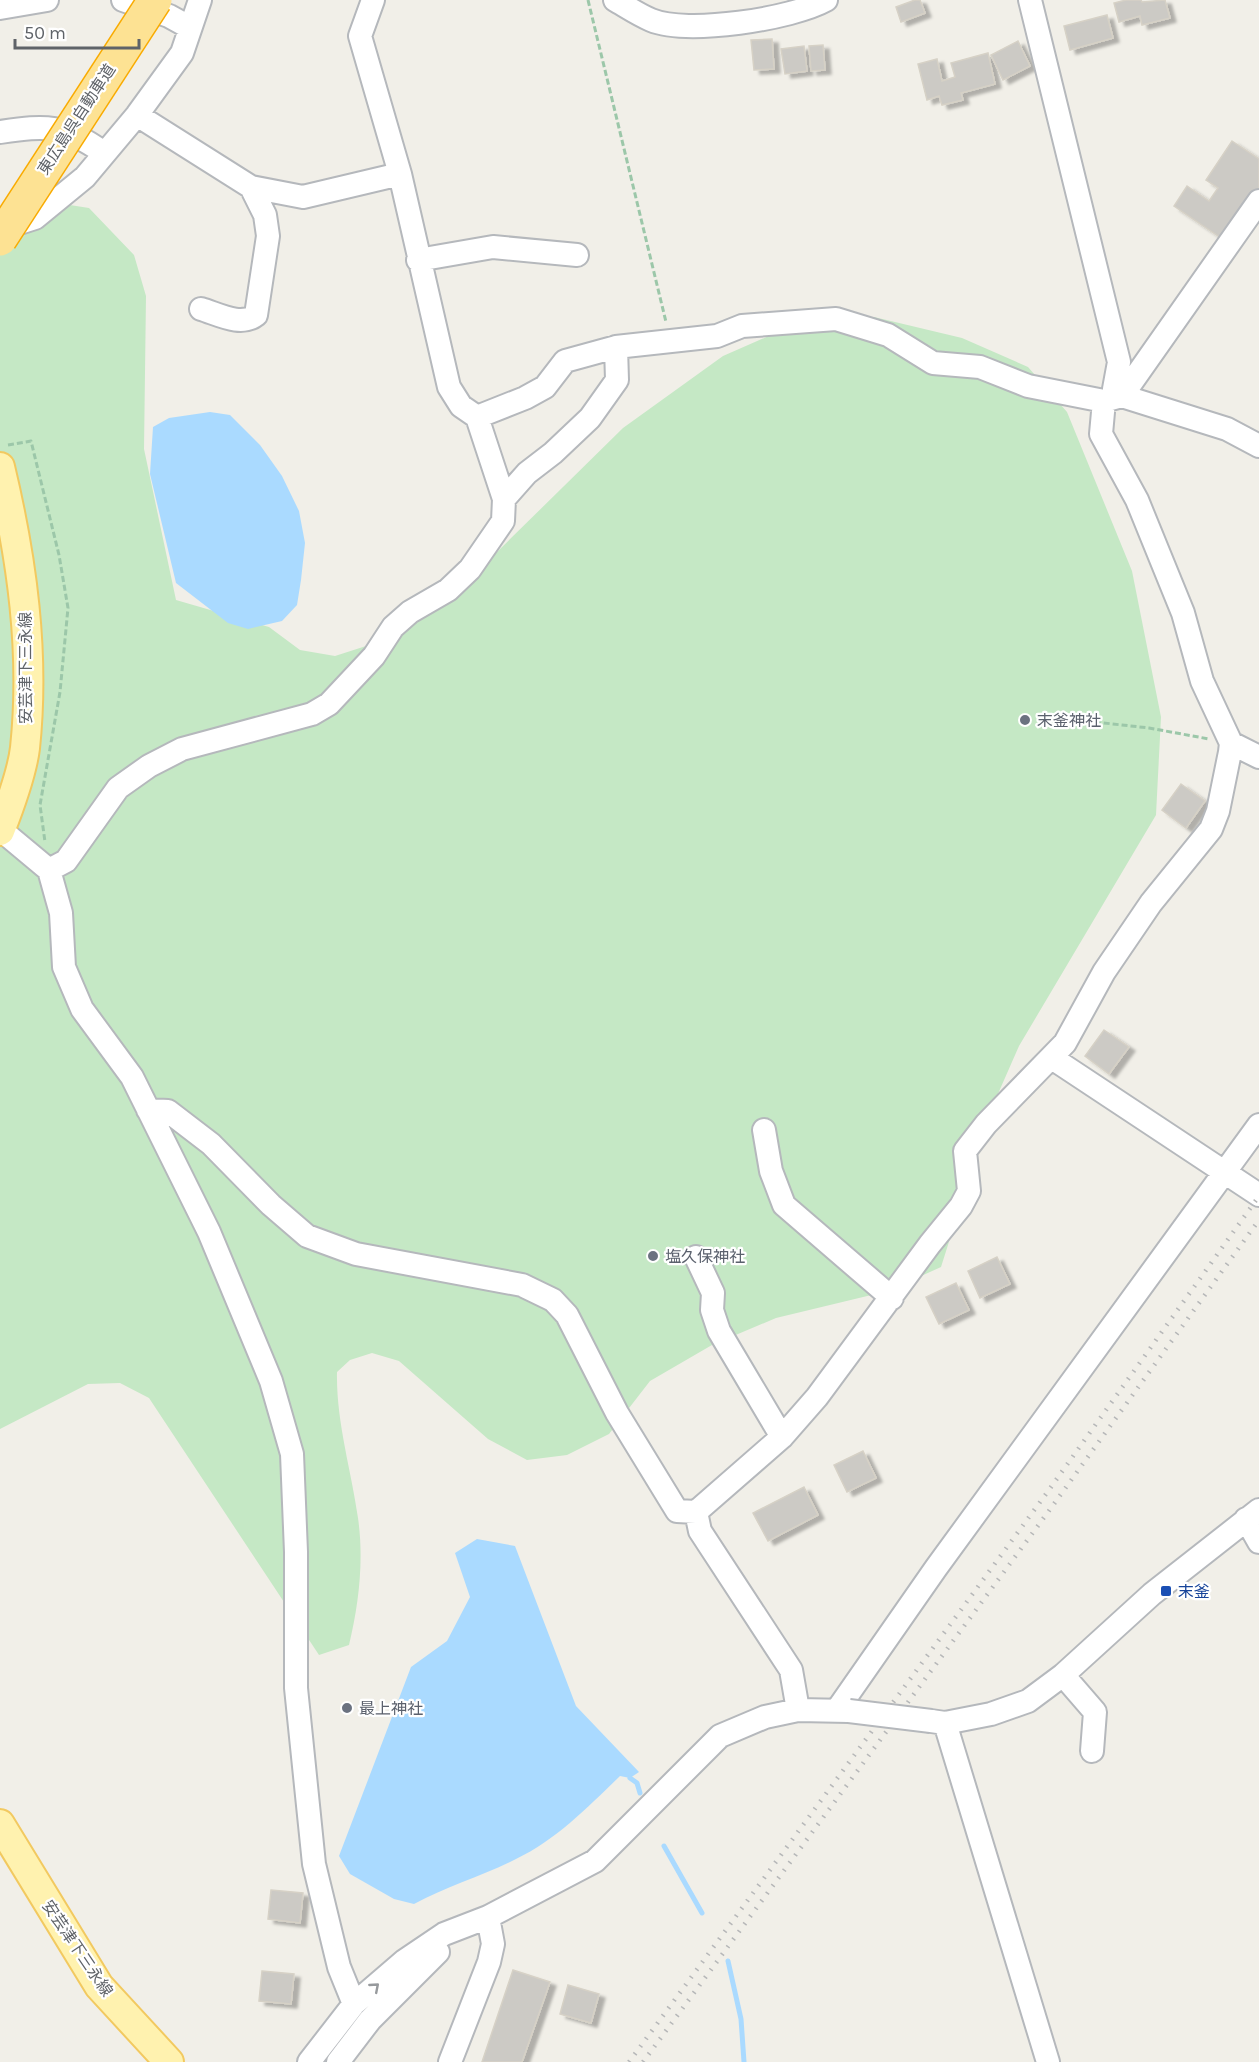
<svg xmlns="http://www.w3.org/2000/svg" width="1259" height="2062" font-family="Karla,'Noto Sans JP',sans-serif">
  <style>
    .green { fill: #c5e8c5 }
    .water { fill: #aadaff }
    .lines { fill: none; stroke-linecap: round; stroke-linejoin: round }
    .stream { stroke: #aadaff; stroke-width: 5 }
    .building { fill: #cccac5; stroke: #d6d1c6; stroke-width: 1.5; filter: url(#shadow) }
    .minor-casing { stroke: #b5b8bc; stroke-width: 26 }
    .major-casing { stroke: #f2c960; stroke-width: 32 }
    .path { stroke: #9cc7a9; stroke-width: 3; stroke-dasharray: 6 3; stroke-linecap: butt }
    .minor { stroke: #fff; stroke-width: 22 }
    .major { stroke: #fff2af; stroke-width: 28 }
    .rail { stroke: #b6b7b8; stroke-width: 4.5; stroke-dasharray: 1.5 8; stroke-linecap: butt }
    .minor-bridge-casing { stroke: #b5b8bc; stroke-width: 26; stroke-linecap: butt }
    .highway-bridge-casing { stroke: #f9ab00; stroke-width: 36; stroke-linecap: butt }
    .minor-bridge { stroke: #fff; stroke-width: 22 }
    .highway-bridge { stroke: #fde293; stroke-width: 33 }
    .oneway { stroke: #979a9d }
    .worship-dot { fill: #6b7280; stroke: #fff; stroke-width: 2 }
    .transit-dot { fill: #1a4fb4; stroke: #fff; stroke-width: 2 }
    .labels { text-anchor: middle; stroke-width: 4.5; stroke-linejoin: round; paint-order: stroke }
    .street-label { font-size: 16px; fill: #5f6368; stroke: #fff }
    .worship-label { font-size: 16px; fill: #5b616d; stroke: #fff; text-anchor: start }
    .transit-label { font-size: 16px; fill: #164399; stroke: #fff; text-anchor: start }
  </style>
  <defs>
    <filter id="shadow"><feDropShadow dx="6" dy="4" stdDeviation="1.5" flood-color="#0004"/></filter>
  </defs>
  <rect width="100%" height="100%" fill="#f1efe8"/>
  <path class="green" d="M57,203l32,5 45,47 12,41 -2,153 32,151 93,27 31,23 35,6 59,-19 48,-31 181,-178 100,-72 64,-28 87,-11 88,21 66,29 39,45 65,159 29,146 -5,98 -137,231 -29,66 -49,155 -53,24 -112,27 -64,27 -62,36 -41,53 -42,21 -40,5 -39,-21 -89,-78 -27,-8 -22,7 -13,12c-1,49 14,97 21,146 6,42 1,86 -9,127l-30,10 -170,-257 -29,-15 -32,1 -88,45v-1215z"/>
  <path class="water" d="M210,412l20,3 30,30 22,31 17,35 6,32 -4,37 -4,25 -15,16 -34,8 -20,-6 -52,-40 -26,-109 3,-47 16,-9z
    M477,1539l38,7 61,160 63,66 -9,6 -10,-2c-32,31 -64,64 -104,83 -33,17 -69,27 -102,45l-20,-5 -44,-25 -11,-18 72,-189 36,-26 23,-44 -15,-44z"/>
  <g class="lines">
    <path class="stream" d="M630,1778l7,5 3,10
      M664,1846l38,67
      M728,1961l13,58 3,43"/>
  </g>
  <path class="building" d="M915,0h5l5,13 -24,9 -5,-15z
    M1126,0h15l1,2 23,-2 5,18 -28,7 -2,-9 -21,6 -5,-19z
    M1107,15l6,23 -43,12 -6,-24z
    M772,39l2,30 -20,1 -3,-30z
    M1018,41l12,25 -27,14 -12,-25z
    M823,45l2,25 -14,1 -2,-25z
    M804,46l3,25 -22,3 -4,-25z
    M988,53l7,31 -34,9 2,7 -21,5 -3,-9 -12,4 -9,-36 19,-5 5,22 13,-4 -4,-14z
    M1232,141l27,18v30l-35,51 -50,-34 13,-20 22,15 9,-13 -12,-8z
    M1181,784l24,17 -19,27 -24,-18z
    M1104,1030l25,17 -20,27 -24,-18z
    M997,1257l13,27 -30,14 -12,-27z
    M956,1283l13,27 -30,14 -13,-27z
    M863,1451l13,27 -29,14 -13,-27z
    M804,1487l14,28 -50,26 -15,-28z
    M271,1890l32,3 -3,30 -32,-4z
    M513,1970l37,12 -28,80h-40z
    M262,1971l32,3 -3,30 -32,-3z
    M568,1985l31,9 -8,29 -31,-9z"/>
  <g class="lines">
    <g class="minor-casing">
      <path id="minor" d="M123,0l46,16 20,11
        M615,0c12,7 24,15 36,20 36,15 141,-1 175,-20
        M1030,0l89,362 -5,27 8,7 105,33 32,17
        M0,8l47,-8
        M137,115l114,72 52,10 97,-23
        M0,132c48,-7 62,-8 104,21
        M4,228l31,-10 50,-41 52,-62 45,-62 18,-53
        M418,260l75,-13 84,8
        M201,309c17,5 40,18 55,6l12,-79 -3,-21 -14,-28
        M477,417l48,-19 20,-11 20,-26 51,-14 101,-11 25,-10 94,-7 52,16 45,28 47,4 48,19 76,15 18,-5 137,-195
        M504,499l23,-26 26,-20 37,-35 27,-38 -1,-33
        M1231,743l28,14
        M1,830l48,40 12,43 3,54 18,42 50,68 77,155 62,149 21,73 4,98v136l18,176 25,103 15,37
        M49,870l17,-9 52,-73 31,-22 33,-17 130,-35 17,-10 45,-48 19,-29 17,-15 38,-22 22,-21 33,-48 1,-22 -27,-82 -16,-11 -12,-19 -49,-213 -40,-138 13,-36
        M1052,1058l207,137
        M148,1110l20,1 43,33 60,61 36,31 49,18 166,31 31,15 14,15 50,98 60,98 19,1 86,-75 35,-40 113,-153 31,-38 8,-15 -4,-40 21,-27 79,-81 39,-71 47,-69 60,-74 7,-18 12,-59 1,-9 -29,-62 -19,-68 -46,-113 -36,-66 3,-33
        M764,1130l7,41 13,34 108,93
        M696,1257l17,36 -1,17 7,21 63,106
        M696,1512l4,19 91,139 7,40
        M1246,1519l13,23
        M1063,1675l32,37 -3,39
        M837,1710l99,-142 323,-443
        M931,1721l14,2 46,-9 37,-13 35,-26 89,-81 107,-84
        M945,1723l103,339
        M309,2062l45,-58 50,-43 40,-27 44,-17 107,-56 125,-125 45,-19 33,-7 51,1
        M338,2062l32,-42 68,-68
        M450,2062l39,-100 4,-18 -5,-27"/>
    </g>
    <g class="major-casing">
      <path id="major" d="M0,467c22,92 35,186 25,281 -3,25 -16,60 -25,83
        M0,1824l99,162 70,76"/>
    </g>
    <path class="path" d="M588,0l78,322
      M8,445l23,-4 28,114 9,53 -8,84 -20,113 5,37
      M1050,717l99,11 60,11"/>
    <use href="#minor" class="minor"/>
    <use href="#major" class="major"/>
    <path class="rail" d="M629,2062l417,-568 213,-298
      M643,2062l408,-554 208,-288"/>
    <g class="minor-bridge-casing">
      <path id="minor-bridge" d="M849,1711l82,10"/>
    </g>
    <g class="highway-bridge-casing">
      <path id="highway-bridge" d="M0,239l155,-239"/>
    </g>
    <use href="#minor-bridge" class="minor-bridge"/>
    <use href="#highway-bridge" class="highway-bridge"/>
  </g>
  <defs><path id="oneway-chevron" d="M-2-3.5L2.5 0L-2 3.5" fill="none" stroke-width="1.6" stroke-linecap="round" stroke-linejoin="round" transform="scale(1.5)"/></defs>
  <use class="oneway" href="#oneway-chevron" transform="translate(375 1987) rotate(-41)"/>
  <g class="worship-dot">
    <circle cx="1025" cy="720" r="6"/>
    <circle cx="653" cy="1256" r="6"/>
    <circle cx="347" cy="1708" r="6"/>
  </g>
  <rect class="transit-dot" x="1160" y="1585" width="12" height="12" rx="3"/>
  <g class="labels">
    <g class="street-label">
      <text transform="translate(76 119) rotate(-57)" y="6">東広島呉自動車道</text>
      <text transform="translate(25 668) rotate(-90)" y="6">安芸津下三永線</text>
      <text transform="translate(78 1948) rotate(56)" y="6">安芸津下三永線</text>
    </g>
    <g class="worship-label">
      <text x="1037" y="726">末釜神社</text>
      <text x="665" y="1262">塩久保神社</text>
      <text x="359" y="1714">最上神社</text>
    </g>
    <g class="transit-label">
      <text x="1178" y="1597">末釜</text>
    </g>
  </g>
  <path d="M15 39v9h124v-9" fill="none" stroke="#5f6368" stroke-width="3"/>
  <text x="24" y="39" font-size="18" fill="#5f6368" stroke="#ffffff" stroke-width="4.5" paint-order="stroke">50 m</text>
</svg>
